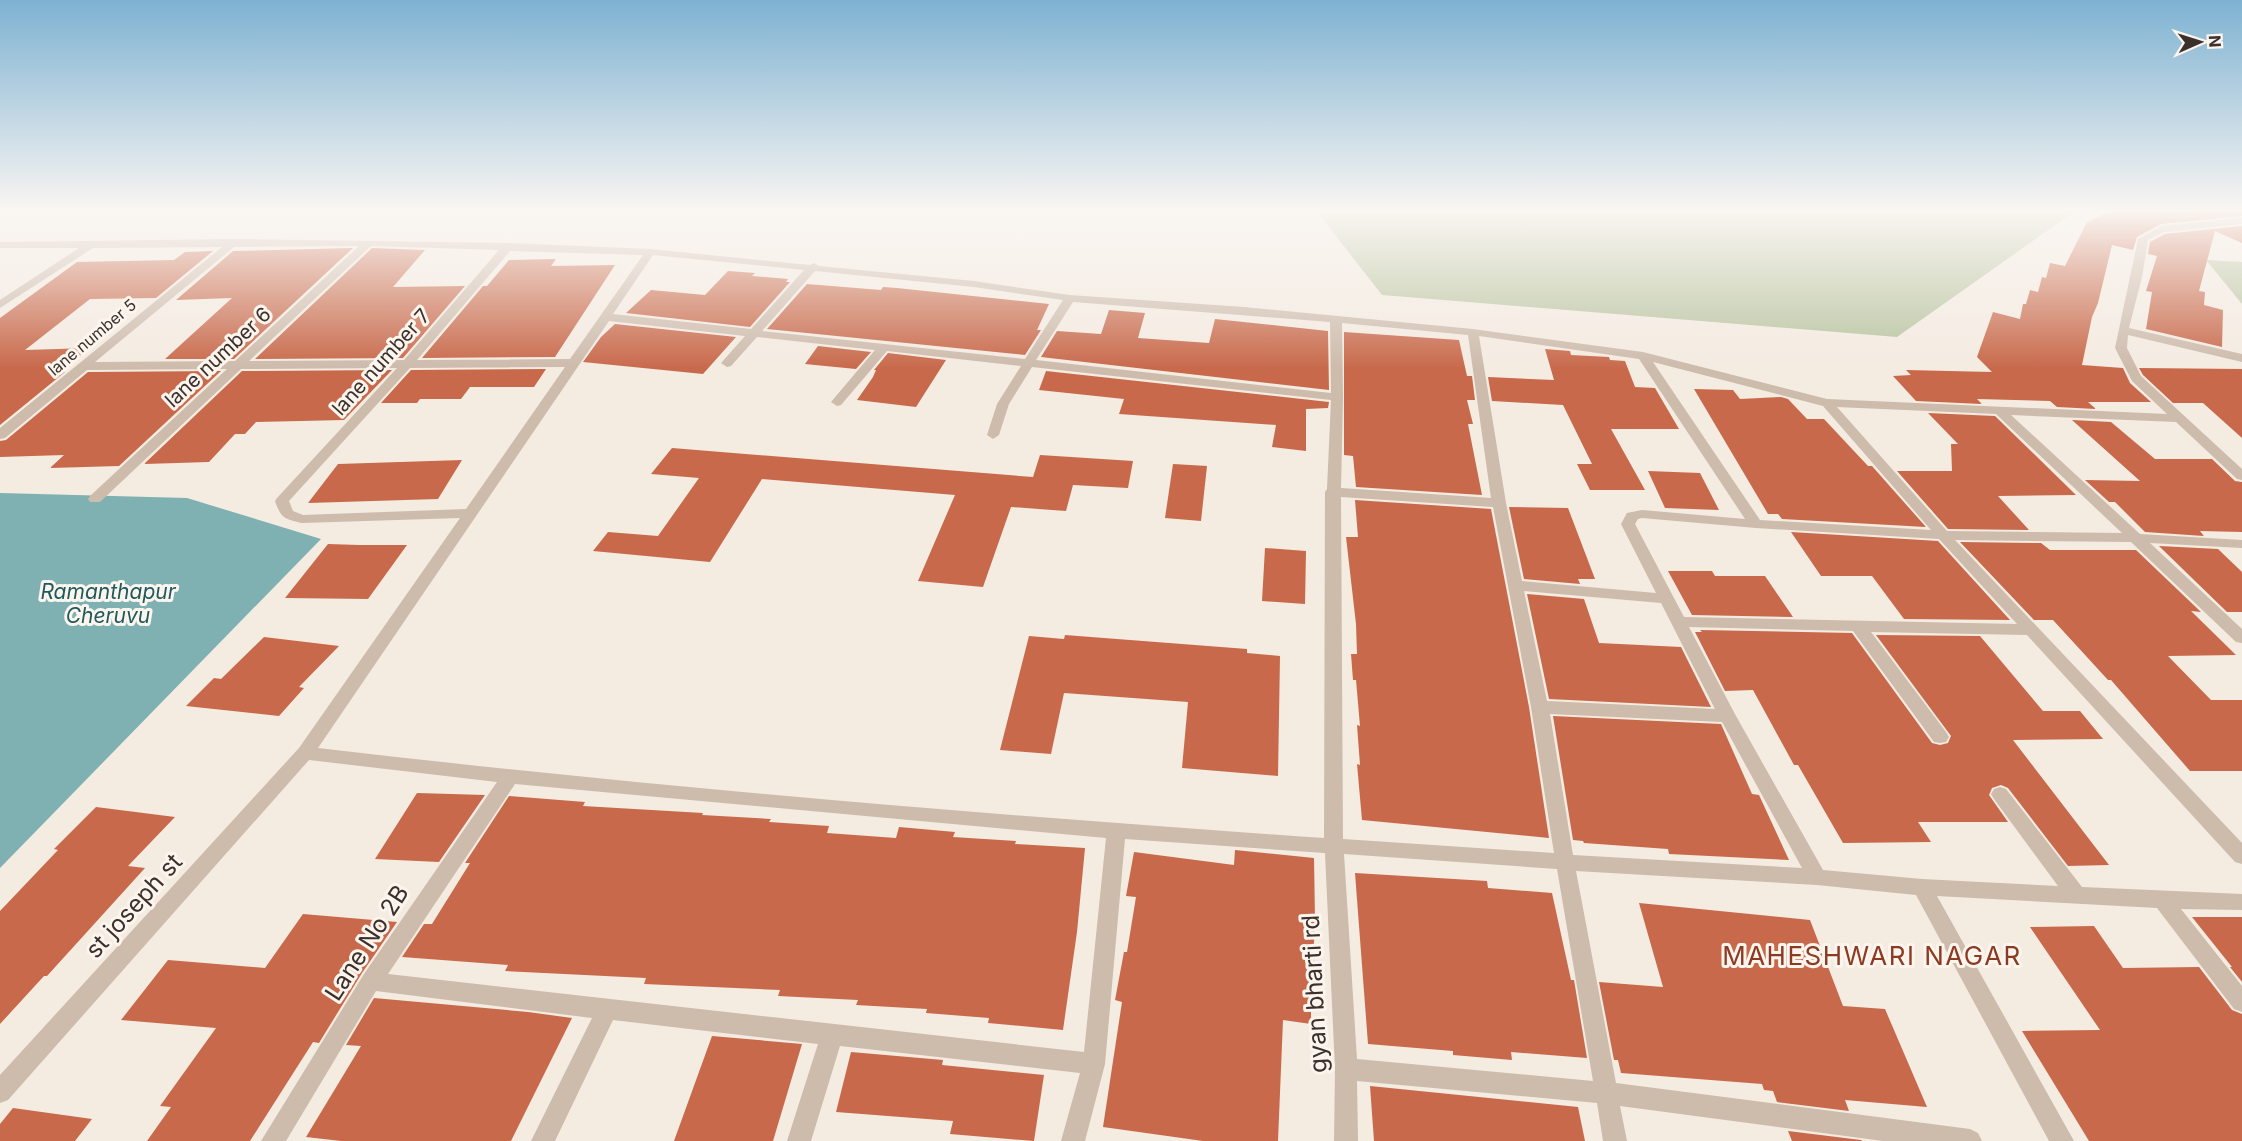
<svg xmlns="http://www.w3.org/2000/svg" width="2242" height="1141" font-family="Inter,sans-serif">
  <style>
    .green { fill: #b8c4a0 }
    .water { fill: #7fb0b2 }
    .building { fill: #c8694b }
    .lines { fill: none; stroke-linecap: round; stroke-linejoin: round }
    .street { fill: #cdbbac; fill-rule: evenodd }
    .labels { text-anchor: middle; stroke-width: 6; stroke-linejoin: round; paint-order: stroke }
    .far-street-label { font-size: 16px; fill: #3b302b; stroke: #fbf5ee }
    .street-label { font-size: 20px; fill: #3b302b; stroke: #fbf5ee }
    .water-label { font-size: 21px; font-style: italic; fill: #1f5a5e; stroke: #fbf5ee }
    .near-street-label { font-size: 24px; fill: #3b302b; stroke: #fbf5ee }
    .near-neighbourhood-label { font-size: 26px; letter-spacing: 1.5px; fill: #8c3b22; stroke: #fbf5ee }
  </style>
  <rect width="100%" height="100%" fill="#f4ebe1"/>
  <path class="green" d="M1315,209h763l-181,128 -515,-42z
    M2206,260l36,2v42z"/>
  <path class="water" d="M0,493l187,5 134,41 -321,329z"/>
  <path class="building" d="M2115,209h127v7l-81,8 -24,13 -4,13 -21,-5 -14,58 -6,14 -10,48 41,3 7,15 21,19h-63l8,7 -39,-2 -7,-6 -73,-2 5,5 -66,-3 -23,-25 18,-1 -5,-5 86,2 -15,-15 16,-45 27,7 3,-15h3l4,-14 8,2 4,-15 4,1 4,-15 15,3 22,-44z
    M2242,226v17l-27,-12 -16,60 6,1 -1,13 19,5 -1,37 -76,-18 6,-37 -6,-1 11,-35 -9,-2 2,-12 15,-8z
    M353,248l-119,111h-69l67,-61 -56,2 57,-49z
    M372,248l53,2 -32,37 72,-1 -62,72 -148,1z
    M213,251l-57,47 -66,1 -65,51 64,-2 -29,24h5l-65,53v-107l77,-56 97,-2 11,-8z
    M556,259l-5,7 64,-1 -60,92 -133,1 61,-72h4l22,-26z
    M728,271l27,2 -3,3 36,3 -2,3h4l-40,45 -124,-14 25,-23 54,5z
    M807,284l74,6 2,-3 14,1 152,16 -12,26h4l-16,25 -258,-26z
    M1109,310l36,3 -7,25 71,5 6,-24 113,12 1,59 -288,-33 16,-26 44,3z
    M615,324l121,13 -33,37 -120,-12 18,-25z
    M1344,332l115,8 8,36h5l3,24h-8l6,24h-5l14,71 -126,-8 -3,-31 -9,-1z
    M818,346l53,6 -15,17 -51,-5z
    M1545,349l25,2 1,4 38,2 1,3 15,1 10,26 20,1 24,41h-68l34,61h-55l-13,-26h15l-29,-59 -71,-4 -4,-24 66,3z
    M888,353l58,7 -30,47 -59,-7 16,-23 3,-7h-2z
    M2139,368l103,1v69l-39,-35h-30l-30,-28z
    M546,369l-12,18h-64l-9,12h-41l-3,4h-36l30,-33z
    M392,370l-48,50 -88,2 -11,12h-10l-26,28 -65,2 98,-93z
    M221,371l-102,95 -69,2 14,-13 -64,2v-16l6,-1 82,-68z
    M1046,371l283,31 -1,6 -22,1v42l-34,-4 4,-22 -157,-11 5,-15 -85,-9z
    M1694,389l39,1 7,9 41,-2 7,2 19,20h17l44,47h4l54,61 -144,-8 -4,-5h-10z
    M1928,413l67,3 81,79 -78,1 31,34 -81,-1 -51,-58h55l-1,-27h7z
    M2072,420l39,2 44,37h57l23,22 7,1v50l-42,-1 4,5 -59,-4 -30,-30h-6l-24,-22 55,1z
    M672,448l361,29 7,-22 93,6 -5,27 -55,-3 -7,26 -55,-4 -28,80 -65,-6 37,-86 -193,-16 -52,83 -117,-11 15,-19 50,4 41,-58 -48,-4z
    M462,460l-24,39 -130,4 30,-39z
    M1173,464l34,2 -6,55 -36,-3z
    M1648,471l52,2 19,37 -54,-2z
    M1355,500l136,9 38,198 20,131 -187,-18 -5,-56 3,1 -3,-40 3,1 -4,-46h-3l-2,-26h6l-1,-30 -10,-87h12z
    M1509,507l59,1 27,71h-17l2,5 -56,-5z
    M1791,532l147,9 72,79 -106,-1 -32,-43h-51z
    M1960,542l81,1 9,7h86l65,62 -10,-1 45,44 -68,1 43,44h31v71h-52l-79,-91h-3l-55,-60h-19z
    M328,544l31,1h48l-39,54 -83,-1z
    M2159,546l59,3 24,23v40h-15z
    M1265,548l41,3 -1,53 -43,-3z
    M1668,571h44l3,5h50l28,41 -101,-2z
    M1527,594l57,5 15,44 82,4 30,60 -162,-8z
    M1700,630l152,3 80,110 8,2 8,-2 3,-7 -75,-101 104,1 63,75h37l23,28 -90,1 96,125 -41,1 -60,-78 -7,-3 -9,3 -3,7 19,27h-90l13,20 -88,1 -45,-78h-4l-41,-75 -28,1 -30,-59h7z
    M1065,635l182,14v4l33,3 -2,120 -96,-8 6,-66 -124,-9 -13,61 -51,-4 29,-114 35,3z
    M264,637l75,9 -40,41 5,1 -25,28 -93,-10 28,-28 7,1z
    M1553,716l168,8 31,70 7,1 30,65 -120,-6 -1,-5 -84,-6 -1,-2 -10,-1z
    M417,793l68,2 -46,67 -64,-3z
    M509,796l76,6 -2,4 120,7 -1,2 69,4 -2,3 60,4 -2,7 69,5 3,-11 56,5 -2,5 63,4 -1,3 70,4 -8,84 -14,98 -75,-7 1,-5 -63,-5 1,-4 -71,-4 2,-5 -80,-4 2,-6 -136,-6 2,-6 -141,-7 3,-6 -106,-8 22,-33h8l38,-61h-5z
    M96,807l79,10 -47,49 17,2 -98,108h-3l-44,48v-113l58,-61 -4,-1z
    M1235,850l79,8 1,61 -2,47 -2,-1v59l-28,-4 -5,121h-75l-100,-14 19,-125 -7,-2 9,-48h3l9,-55 -10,-1 8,-44 100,13z
    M1355,873l132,8 1,7 64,5 19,87h3l13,78 -76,-6 1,8 -59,-5v-4l-85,-7z
    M1639,903l171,17 33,86 42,3 42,98 -82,-7 4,11 -72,-9 -4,-11 -9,-1 -2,-6 -141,-11 -3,-13h-4l-15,-78 64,5z
    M303,914l94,8 -35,51 -43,70 -6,-1 -63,99h-103l24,-34 -11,-1 56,-78 -95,-8 47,-60 97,8z
    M2192,917h50v65l-12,-15h2z
    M2094,926l29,42 76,-1 33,43 10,4v127h-153l-67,-110 78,-1 -70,-103z
    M374,998l154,14 44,6 -61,123h-170l-35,-4 55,-91 -15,-1z
    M712,1036l90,8 -29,97h-99z
    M851,1052l92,8 -1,5 102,10 -10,66 -84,-7 3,-13 -117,-9z
    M1370,1086l208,21 7,34h-211z
    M13,1108l79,11 -17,22h-75v-17z
    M1788,1131l73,9 1,1h-70z"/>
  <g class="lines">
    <path class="street" d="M2242,218v6l-78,8 -16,8 -6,37 -13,51 113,26v8l-114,-27 -1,13 14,28 101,93v11l-5,-1 -61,-57 -165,-7 129,119 102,6v8l-92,-5 92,86v14l-6,-1 -105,-100 -176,-2 287,303v21l-7,-2 -208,-227 -156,-3 75,100 3,5 -3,5 -6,1 -6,-1 -81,-111 -164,-4 47,89 87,154 99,9 136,7 -64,-87 -3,-5 3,-5 6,-2 6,2 76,98 160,7v16l-61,-1 61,77v26l-8,-3 -77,-101 -220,-12 137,245h-25l-133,-246 -99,-10 -241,-14 40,212 354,46 8,4 4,8h-99l-263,-35 7,35h-24l-6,-38 -240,-22 1,60h-24l1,-72 -10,-216 -200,-14 -20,225 -20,77h-24l19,-68 -240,-27 -29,95h-24l31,-97 -205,-24 -58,121h-24l61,-123 -216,-27 -90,150h-25l103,-167 133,-192 -188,-22 -301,340 -8,3v-28l299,-327 161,-230 -158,5c-18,-4 -21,-5 -27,-22l2,-3 120,-130 -156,1 -141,133h-10l-2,-3 2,-3 137,-127 -140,1 -82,68 -5,1v-11l222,-181 -129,1 -93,60v-8l79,-52h-79v-6l234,-3 274,4 142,6 160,16 4,-2 5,3 155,15 96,14 174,12 229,22 170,23 184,47 340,15 -35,-33 -17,-33 23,-109 24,-13zM359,246l-124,115 -140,1 139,-115zM371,246l128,4 -95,110 -155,1zM510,251l133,4 -73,104 -153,1zM653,255l151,15 -53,59 -138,-15zM815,271l159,16 89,13 -38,59 -263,-28zM1073,302l257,20 1,71 -295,-33zM609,321l136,15 -24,27 6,4 4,-1 26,-29 118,13 -44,52 6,4 4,-1 46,-54 134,15 -24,38 -10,31 6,4 6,-4 10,-31 23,-37 299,33 -4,89 -2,3 -1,346c-336,-23 -672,-51 -1006,-90zM1342,323l126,12 23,163 -150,-10 2,-91zM1479,336l160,23 106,160 -103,-9 -15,3 -6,11 35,69 -134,-12 -16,-78zM1653,362l170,44 108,124 -171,-10zM565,367l-99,142 -163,6 -10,-4 -4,-10 121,-133zM1837,407l159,7 126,119 -175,-2zM1341,497l152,10 38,200 23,146 -211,-14zM1642,518l114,10 183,11 78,85 -333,-7 -49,-93 3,-5zM1524,591l137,12 54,106 -168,-8zM1550,714l172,8 80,146 -229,-13zM515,784l591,54 -22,214 -696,-78zM1344,854l213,15 36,212 -236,-22z"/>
  </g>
  <linearGradient id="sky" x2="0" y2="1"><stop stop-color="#7eb2d2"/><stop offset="0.57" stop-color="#faf6f2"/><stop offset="1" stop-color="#faf6f2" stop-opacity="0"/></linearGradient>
  <rect width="2242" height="369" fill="url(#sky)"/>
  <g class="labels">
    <g class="far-street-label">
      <text transform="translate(92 337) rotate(-40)" y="6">lane number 5</text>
    </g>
    <g class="street-label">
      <text transform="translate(218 357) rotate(-43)" y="7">lane number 6</text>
      <text transform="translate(381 362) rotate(-48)" y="7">lane number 7</text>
    </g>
    <g class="water-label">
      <text x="108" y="599">Ramanthapur<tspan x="108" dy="24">Cheruvu</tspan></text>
    </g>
    <g class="near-street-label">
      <text transform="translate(134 906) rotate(-48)" y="8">st joseph st</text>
      <text transform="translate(367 943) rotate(-57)" y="8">Lane No 2B</text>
      <text transform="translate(1315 994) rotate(-93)" y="8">gyan bharti rd</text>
    </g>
    <g class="near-neighbourhood-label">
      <text x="1872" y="965">MAHESHWARI NAGAR</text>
    </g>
  </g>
  <g transform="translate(2200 42) rotate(87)" stroke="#fbf5ee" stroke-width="4.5" paint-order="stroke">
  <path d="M0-4.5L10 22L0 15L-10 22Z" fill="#3b302b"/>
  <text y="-9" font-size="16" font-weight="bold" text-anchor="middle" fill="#3b302b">N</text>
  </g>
</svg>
